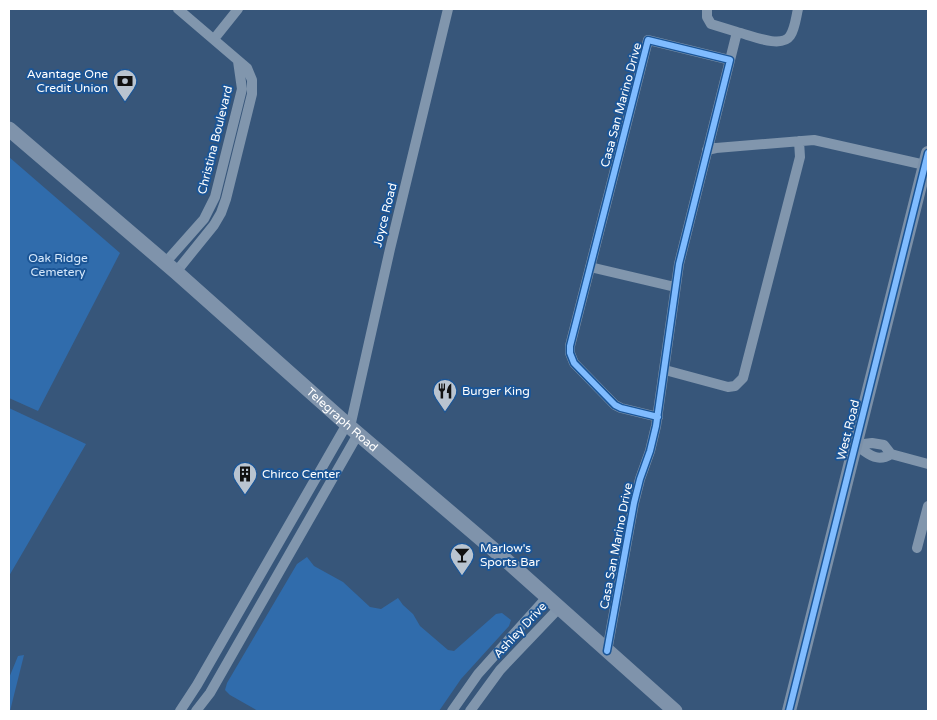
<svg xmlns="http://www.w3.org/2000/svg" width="937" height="720" font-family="'Varela Round',sans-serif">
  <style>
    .green { fill: #306cac }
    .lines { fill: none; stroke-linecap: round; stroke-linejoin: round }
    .street { stroke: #8196ad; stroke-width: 10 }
    .secondary { stroke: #7c91a9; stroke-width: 14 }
    .primary { stroke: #7f93ab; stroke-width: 15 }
    .cycleway-casing { stroke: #1b5596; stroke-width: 9 }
    .cycleway { stroke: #80bcff; stroke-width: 6 }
    .labels { text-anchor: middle; stroke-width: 4; stroke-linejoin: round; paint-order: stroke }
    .poi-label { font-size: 12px; fill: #fff; stroke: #1b5596; text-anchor: start }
    .street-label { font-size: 12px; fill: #fff; stroke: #1b5596 }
    .park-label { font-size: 12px; fill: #d5e8fb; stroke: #1b5596 }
  </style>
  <rect width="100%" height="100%" fill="#37567a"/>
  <path class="green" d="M9,157l111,96 -82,158 -29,-13z
    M9,408l77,36 -77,132z
    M307,557l7,9 29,16 27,25 11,2 17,-11 5,7 10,9 7,12 28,24 6,1 42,-37 6,-1 9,7 -2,6 -48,53 -22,32h-181l-28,-16 -5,-5 2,-7 70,-119z
    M24,655l-14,56h-1v-33l9,-22z"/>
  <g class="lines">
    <path class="street" d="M707,9v8l4,7 26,8
      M214,39l24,-30
      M730,60l7,-28c13,3 44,17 53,4 5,-7 6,-19 8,-27
      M707,150l9,-2 98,-8 111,25
      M165,263l39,-44 11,-22 27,-108 -4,-28
      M590,267l85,20
      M176,272l38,-47 7,-12 5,-14 26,-105v-14l-5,-12 -69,-59
      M665,370l63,17 7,-1 8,-8 57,-221 -1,-16
      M350,427l40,-178 58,-240
      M856,445l16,-2 12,2 7,9 37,10
      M856,445c12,9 21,18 35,9
      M917,548l11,-42
      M607,651l27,-148 6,-24 10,-28 6,-25 23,-162 51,-204 -82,-20 -78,306v7l4,10 41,42 6,3 37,9
      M180,711l17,-26 150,-261
      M196,711l14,-18 148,-259
      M452,711l26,-37 69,-77
      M470,711l30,-41 59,-62"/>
    <path class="secondary" d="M789,711l139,-558"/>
    <path class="primary" id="s1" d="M9,129l167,143 174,155 157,134 168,150"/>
    <g class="cycleway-casing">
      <path id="cycleway" d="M607,651l27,-148 6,-24 10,-28 6,-25 23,-162 51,-204 -82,-20 -78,306v7l4,10 41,42 6,3 37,9
        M789,711l139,-558"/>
    </g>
    <use href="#cycleway" class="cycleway"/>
  </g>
  <defs>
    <g id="bank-pin" transform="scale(1.25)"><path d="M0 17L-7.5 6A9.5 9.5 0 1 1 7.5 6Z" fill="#b9c4d0" stroke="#1b5596"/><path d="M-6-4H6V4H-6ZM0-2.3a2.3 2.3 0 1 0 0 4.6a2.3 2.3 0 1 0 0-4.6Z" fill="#111"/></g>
    <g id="restaurant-pin" transform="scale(1.25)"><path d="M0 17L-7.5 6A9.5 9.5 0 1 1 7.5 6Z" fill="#b9c4d0" stroke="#1b5596"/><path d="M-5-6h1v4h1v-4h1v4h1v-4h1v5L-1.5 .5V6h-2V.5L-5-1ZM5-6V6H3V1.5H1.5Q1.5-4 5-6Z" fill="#111"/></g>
    <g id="building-pin" transform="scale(1.25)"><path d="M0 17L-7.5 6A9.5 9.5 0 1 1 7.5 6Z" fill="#b9c4d0" stroke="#1b5596"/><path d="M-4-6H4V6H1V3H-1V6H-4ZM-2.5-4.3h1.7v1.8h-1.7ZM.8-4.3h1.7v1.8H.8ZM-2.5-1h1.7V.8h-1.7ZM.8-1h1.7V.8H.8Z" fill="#111"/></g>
    <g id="bar-pin" transform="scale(1.25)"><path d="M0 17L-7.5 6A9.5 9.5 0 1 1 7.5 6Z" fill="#b9c4d0" stroke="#1b5596"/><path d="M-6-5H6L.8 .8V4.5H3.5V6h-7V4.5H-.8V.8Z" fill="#111"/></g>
  </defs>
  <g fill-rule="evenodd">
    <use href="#bank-pin" x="125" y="81"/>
    <use href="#restaurant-pin" x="445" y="391"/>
    <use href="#building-pin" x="245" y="474"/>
    <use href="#bar-pin" x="462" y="555"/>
  </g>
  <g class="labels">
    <g class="poi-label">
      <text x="108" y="78" text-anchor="end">Avantage One<tspan x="108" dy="14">Credit Union</tspan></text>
      <text x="462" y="395">Burger King</text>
      <text x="262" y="478">Chirco Center</text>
      <text x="480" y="552">Marlow's<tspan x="480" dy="14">Sports Bar</tspan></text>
    </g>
    <g class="street-label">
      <text transform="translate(621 105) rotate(-75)" y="4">Casa San Marino Drive</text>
      <text transform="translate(215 140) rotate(-76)" y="4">Christina Boulevard</text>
      <text transform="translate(385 215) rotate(-76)" y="4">Joyce Road</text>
      <text dy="4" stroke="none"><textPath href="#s1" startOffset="442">Telegraph Road</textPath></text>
      <text transform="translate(848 430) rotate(-76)" y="4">West Road</text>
      <text transform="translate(616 546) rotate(-79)" y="4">Casa San Marino Drive</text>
      <text transform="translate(520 630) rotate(-47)" y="4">Ashley Drive</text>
    </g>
    <g class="park-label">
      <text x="58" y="262">Oak Ridge<tspan x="58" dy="14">Cemetery</tspan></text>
    </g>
  </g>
  <rect width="937" height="720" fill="none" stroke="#ffffff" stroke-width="20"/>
</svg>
